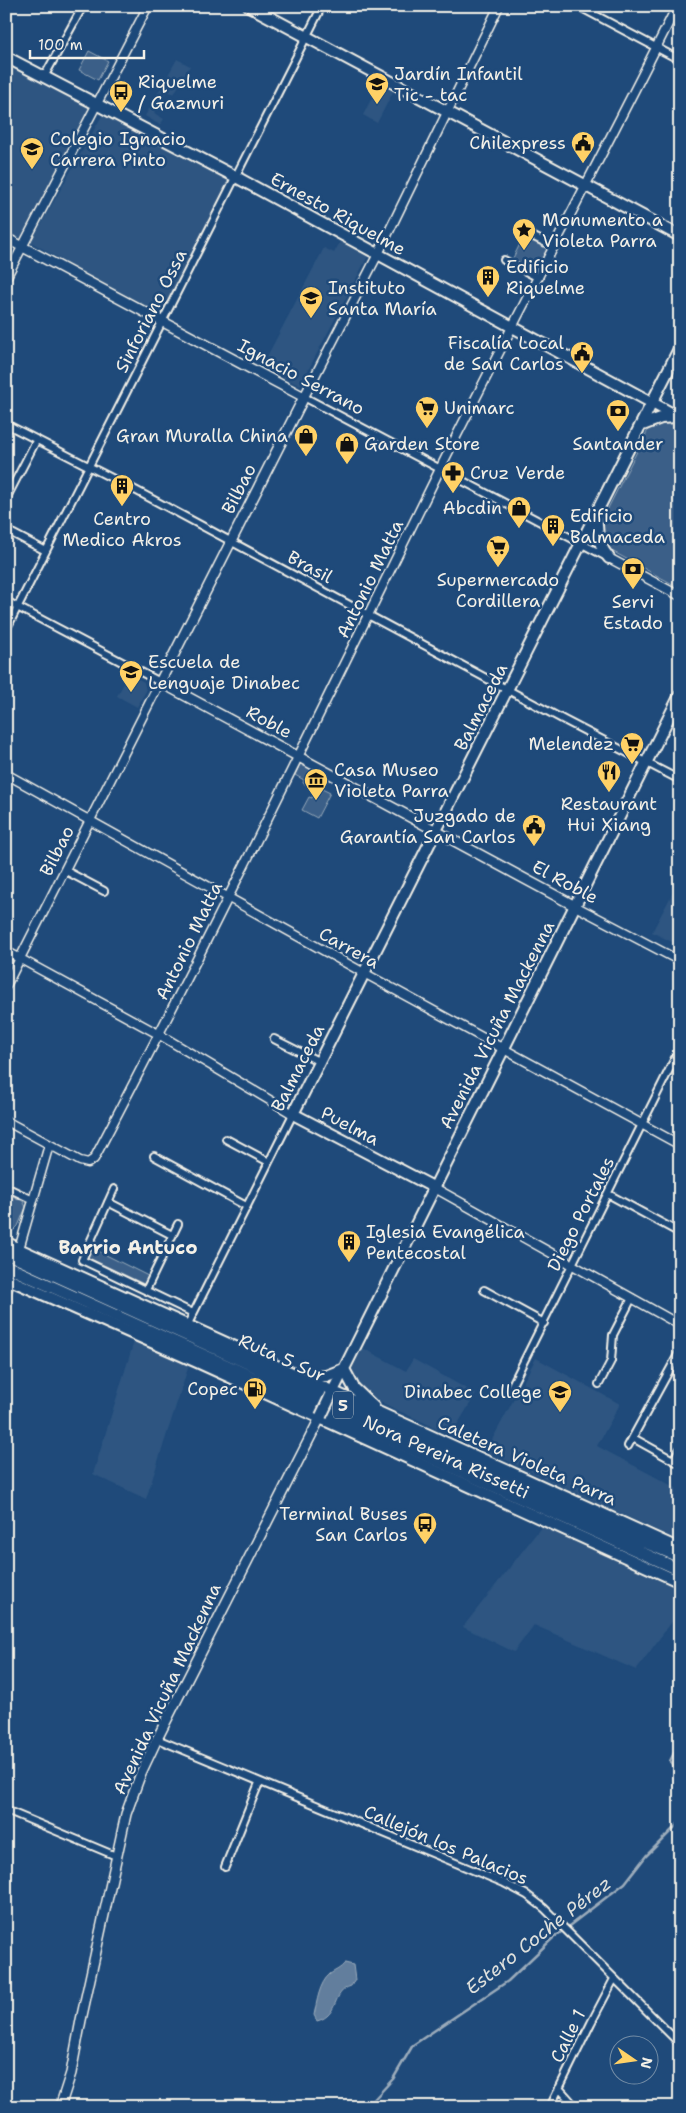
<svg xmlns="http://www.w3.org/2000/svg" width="686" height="2113" font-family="'Shantell Sans',sans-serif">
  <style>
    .built { fill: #2d5581 }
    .green { fill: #3a5f88; stroke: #97a8b8 }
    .water { fill: #627e9d; stroke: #9cacbb }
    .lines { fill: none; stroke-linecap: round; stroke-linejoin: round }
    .stream { stroke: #9cacbb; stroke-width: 2.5 }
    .minor-casing { stroke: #f4f1e8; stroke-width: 10 }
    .tertiary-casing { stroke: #f4f1e8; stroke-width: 11 }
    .secondary-casing { stroke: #f4f1e8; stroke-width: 12 }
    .primary-casing { stroke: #f4f1e8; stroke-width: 14 }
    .motorway-casing { stroke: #f4f1e8; stroke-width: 15 }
    .minor { stroke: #1f4a7a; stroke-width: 6 }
    .tertiary { stroke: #1f4a7a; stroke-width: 8 }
    .secondary { stroke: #1f4a7a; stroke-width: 9 }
    .primary { stroke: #1f4a7a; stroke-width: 10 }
    .motorway { stroke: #1f4a7a; stroke-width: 11 }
    .primary-bridge-casing { stroke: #f4f1e8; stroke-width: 14; stroke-linecap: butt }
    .primary-bridge { stroke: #1f4a7a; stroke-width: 10 }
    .labels { text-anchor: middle; stroke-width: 5; stroke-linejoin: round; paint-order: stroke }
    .shield { fill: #1f4a7a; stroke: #b4bfc7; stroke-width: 1 }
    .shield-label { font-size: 16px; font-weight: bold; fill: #f4f1e8 }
    .poi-label { font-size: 18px; fill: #f4f1e8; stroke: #1f4a7a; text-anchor: start }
    .street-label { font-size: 18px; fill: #f4f1e8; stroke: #1f4a7a }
    .neighbourhood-label { font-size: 19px; font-weight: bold; fill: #f4f1e8; stroke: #1f4a7a }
    .water-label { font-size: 19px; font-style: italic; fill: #dee0dd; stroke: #1f4a7a }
  </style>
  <rect width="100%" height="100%" fill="#1f4a7a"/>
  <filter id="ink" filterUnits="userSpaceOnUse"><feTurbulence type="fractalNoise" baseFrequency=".02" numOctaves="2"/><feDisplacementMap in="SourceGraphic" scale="10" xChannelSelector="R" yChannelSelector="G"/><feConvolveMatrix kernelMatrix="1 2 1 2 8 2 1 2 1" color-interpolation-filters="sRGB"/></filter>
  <g filter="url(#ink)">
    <path class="built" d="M177,59l13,7 -16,28 -7,-3 -13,22 10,6 -4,6 -15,-9z
      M6,60l85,46 -69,136 -16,-9z
      M379,84l14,8 -16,31 -14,-8z
      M104,112l129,69 -71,136 -47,-25 -84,-50z
      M340,242l28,14 -68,130 -38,-20 62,-118 10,5z
      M129,674l15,8 2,9 -9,16 -20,-11z
      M680,879v67l-28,-14z
      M135,1338l55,24 -44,137 -53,-25z
      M363,1348l43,23 7,-12 63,35 -25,41 -63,-29 -22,-13 -15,-23z
      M536,1358l84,46 -23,42 83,44v51l-194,-90z
      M542,1526l138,63v22l-44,59 -102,-45 -20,27 -51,-25z"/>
    <path class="green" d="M89,51l19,10 -10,19 -19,-10z
      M525,234l26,14 -14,28 -26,-14z
      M675,420l5,3v165l-70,-38 -9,-16 1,-14 48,-94z
      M304,763l19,11 -5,10v3l12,6 -13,25 -15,-8 7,-13 3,1 4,-8 -13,-7 1,-3 -9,-5 5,-11z
      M6,1193l17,8 3,6 -8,19 -9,9 -3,-1z
      M92,1248l56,28 -4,8 -57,-27z"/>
    <path class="water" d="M345,1963l8,2 2,15 -4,6c-20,6 -11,29 -34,35l-3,-6c3,-13 5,-32 16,-41 6,-4 10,-5 15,-11z"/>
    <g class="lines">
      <path class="stream" d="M680,1741l-10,20 3,5 7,2
        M367,2107l26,-28 20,-34 95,-64 44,-42 73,-56 21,-27 34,-34"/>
      <g class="minor-casing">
        <path id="minor" d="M578,6l102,54
          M44,77l39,-71
          M520,230l34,17
          M504,260l35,18
          M304,397l301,159
          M6,424l131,67 427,229 116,60
          M6,499l30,-58
          M6,530l40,21
          M6,601l154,81
          M6,630l316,-624
          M66,871l38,20
          M274,1039l46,23
          M226,1139l43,23
          M154,1156l92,50
          M6,1187l27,13
          M114,1189l-32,71 111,53
          M608,1194l72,39
          M108,1202l64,33
          M146,1290l32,-66
          M484,1290l60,33
          M187,1326l106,-212
          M599,1384l12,-23 2,-26 19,-37
          M508,1393l172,-345
          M633,1438l47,26
          M628,1446l52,-95
          M673,1460l7,-11
          M157,1739l347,144 23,12 17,13 136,136
          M6,1810l110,46
          M225,1867l34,-84
          M559,2088l17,19
          M550,2107l41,-84 23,-44"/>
      </g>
      <g class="tertiary-casing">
        <path id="tertiary" d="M6,278l142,-272
          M304,397l74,-143 121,-248
          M609,558l71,38
          M6,774l358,199 316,172
          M575,906l105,55
          M6,951l154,84 133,79
          M6,986l154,-304
          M6,1121l74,40 8,2 6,-4c120,-228 232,-459 346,-690 77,-155 160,-308 237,-463
          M433,1187l247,138
          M19,1249l30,-104
          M6,1293l5,-13"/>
      </g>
      <g class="secondary-casing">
        <path id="secondary" d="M6,238l298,159 -144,285 415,224
          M60,2107l11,-34 10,-53 45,-206 15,-41 16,-34 163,-321"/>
      </g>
      <g class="primary-casing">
        <path id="primary" d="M249,6l431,230
          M6,57l230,120 444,241
          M640,426l21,-8 16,-1
          M597,517c-1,15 2,29 12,41
          M433,1187l-140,-73 387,-767
          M19,1249l661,300
          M6,1278l191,84 483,220
          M344,1369l10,19 20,19
          M304,1378l22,-2 18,-7
          M331,1395l349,-700"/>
      </g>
      <g class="motorway-casing">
        <path id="motorway" d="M6,1243l13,6
          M6,1253l589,268 85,36
          M6,1266l674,304"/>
      </g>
      <use href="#minor" class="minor"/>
      <use href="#tertiary" class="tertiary"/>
      <use href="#secondary" class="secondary"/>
      <use href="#primary" class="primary"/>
      <use href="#motorway" class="motorway"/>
      <g class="primary-bridge-casing">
        <path id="primary-bridge" d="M321,1416l10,-21"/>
      </g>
      <use href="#primary-bridge" class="primary-bridge"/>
    </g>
  </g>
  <defs>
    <g id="school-pin" transform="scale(1.25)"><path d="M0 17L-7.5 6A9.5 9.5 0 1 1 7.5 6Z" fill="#ffd166" stroke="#1f4a7a"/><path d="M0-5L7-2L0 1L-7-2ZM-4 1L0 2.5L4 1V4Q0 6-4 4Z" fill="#111"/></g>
    <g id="bus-pin" transform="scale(1.25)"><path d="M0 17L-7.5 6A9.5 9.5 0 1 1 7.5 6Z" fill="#ffd166" stroke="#1f4a7a"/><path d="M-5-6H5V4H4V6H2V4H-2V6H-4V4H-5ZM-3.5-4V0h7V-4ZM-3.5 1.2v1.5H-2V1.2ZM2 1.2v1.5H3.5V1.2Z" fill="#111"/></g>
    <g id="civic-pin" transform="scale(1.25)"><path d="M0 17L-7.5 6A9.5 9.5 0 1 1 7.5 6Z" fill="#ffd166" stroke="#1f4a7a"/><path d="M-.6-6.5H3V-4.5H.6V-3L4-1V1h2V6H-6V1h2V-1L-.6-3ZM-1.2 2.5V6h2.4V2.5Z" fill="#111"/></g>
    <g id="sight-pin" transform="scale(1.25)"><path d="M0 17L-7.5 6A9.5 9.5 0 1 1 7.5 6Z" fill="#ffd166" stroke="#1f4a7a"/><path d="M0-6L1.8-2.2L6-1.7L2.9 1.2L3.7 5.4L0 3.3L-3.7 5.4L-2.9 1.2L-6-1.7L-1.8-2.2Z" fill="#111"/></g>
    <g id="building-pin" transform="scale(1.25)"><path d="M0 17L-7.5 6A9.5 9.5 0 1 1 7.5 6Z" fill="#ffd166" stroke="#1f4a7a"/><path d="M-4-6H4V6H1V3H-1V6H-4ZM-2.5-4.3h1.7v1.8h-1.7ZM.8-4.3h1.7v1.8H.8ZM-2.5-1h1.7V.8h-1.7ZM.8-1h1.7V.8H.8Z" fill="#111"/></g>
    <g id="supermarket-pin" transform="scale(1.25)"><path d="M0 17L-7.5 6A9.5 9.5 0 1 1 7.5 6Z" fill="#ffd166" stroke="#1f4a7a"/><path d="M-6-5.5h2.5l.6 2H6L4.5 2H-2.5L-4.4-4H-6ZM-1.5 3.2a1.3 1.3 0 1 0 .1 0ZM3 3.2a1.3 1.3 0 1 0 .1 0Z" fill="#111"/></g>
    <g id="bank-pin" transform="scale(1.25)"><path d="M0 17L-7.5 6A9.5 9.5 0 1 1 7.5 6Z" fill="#ffd166" stroke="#1f4a7a"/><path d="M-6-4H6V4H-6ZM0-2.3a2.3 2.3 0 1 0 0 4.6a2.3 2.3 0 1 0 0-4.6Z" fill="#111"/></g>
    <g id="shop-pin" transform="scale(1.25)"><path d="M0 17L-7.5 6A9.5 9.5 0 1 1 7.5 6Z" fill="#ffd166" stroke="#1f4a7a"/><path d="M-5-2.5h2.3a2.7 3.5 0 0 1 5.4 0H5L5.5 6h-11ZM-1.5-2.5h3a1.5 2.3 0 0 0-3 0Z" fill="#111"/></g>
    <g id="pharmacy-pin" transform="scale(1.25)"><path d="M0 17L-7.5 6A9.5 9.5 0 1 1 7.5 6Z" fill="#ffd166" stroke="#1f4a7a"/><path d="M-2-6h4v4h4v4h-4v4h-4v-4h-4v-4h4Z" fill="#111"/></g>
    <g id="restaurant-pin" transform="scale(1.25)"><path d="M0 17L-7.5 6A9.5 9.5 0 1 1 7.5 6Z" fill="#ffd166" stroke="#1f4a7a"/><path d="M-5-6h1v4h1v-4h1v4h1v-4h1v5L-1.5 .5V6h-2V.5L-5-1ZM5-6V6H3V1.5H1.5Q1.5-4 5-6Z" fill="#111"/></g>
    <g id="museum-pin" transform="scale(1.25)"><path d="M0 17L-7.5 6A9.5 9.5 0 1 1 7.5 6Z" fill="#ffd166" stroke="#1f4a7a"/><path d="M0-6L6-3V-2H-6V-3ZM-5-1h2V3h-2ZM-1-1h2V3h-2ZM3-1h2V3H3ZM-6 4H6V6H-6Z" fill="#111"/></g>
    <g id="fuel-pin" transform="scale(1.25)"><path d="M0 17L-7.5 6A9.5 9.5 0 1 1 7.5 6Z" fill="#ffd166" stroke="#1f4a7a"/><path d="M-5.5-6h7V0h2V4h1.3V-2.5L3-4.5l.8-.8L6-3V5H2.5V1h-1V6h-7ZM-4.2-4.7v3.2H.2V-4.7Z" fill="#111"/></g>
  </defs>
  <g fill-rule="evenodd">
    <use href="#school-pin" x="377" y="84"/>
    <use href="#bus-pin" x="121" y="92"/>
    <use href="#civic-pin" x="583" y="143"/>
    <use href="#school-pin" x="32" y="149"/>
    <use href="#sight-pin" x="524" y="230"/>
    <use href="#building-pin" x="488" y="277"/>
    <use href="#school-pin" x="311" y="298"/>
    <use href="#civic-pin" x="582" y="353"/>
    <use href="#supermarket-pin" x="427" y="408"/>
    <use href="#bank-pin" x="618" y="411"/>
    <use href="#shop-pin" x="306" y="436"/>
    <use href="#shop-pin" x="347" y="444"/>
    <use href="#pharmacy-pin" x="453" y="473"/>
    <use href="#building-pin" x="122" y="486"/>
    <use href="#shop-pin" x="519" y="508"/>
    <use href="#building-pin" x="553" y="526"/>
    <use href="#supermarket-pin" x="498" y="547"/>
    <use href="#bank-pin" x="633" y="569"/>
    <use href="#school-pin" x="131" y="672"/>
    <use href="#supermarket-pin" x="632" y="744"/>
    <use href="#restaurant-pin" x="609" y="772"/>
    <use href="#museum-pin" x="316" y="780"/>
    <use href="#civic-pin" x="534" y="826"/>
    <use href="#building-pin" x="349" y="1242"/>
    <use href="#fuel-pin" x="255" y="1389"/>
    <use href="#school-pin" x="560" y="1392"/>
    <use href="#bus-pin" x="425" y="1524"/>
  </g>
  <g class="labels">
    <rect class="shield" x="333" y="1391.5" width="20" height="27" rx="4"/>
    <g class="shield-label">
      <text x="343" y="1411">5</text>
    </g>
    <g class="poi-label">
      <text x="394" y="80">Jardín Infantil<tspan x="394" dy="21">Tic - tac</tspan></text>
      <text x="138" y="88">Riquelme<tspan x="138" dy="21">/ Gazmuri</tspan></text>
      <text x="50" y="145">Colegio Ignacio<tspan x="50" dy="21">Carrera Pinto</tspan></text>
      <text x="566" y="149" text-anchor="end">Chilexpress</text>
      <text x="542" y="226">Monumento a<tspan x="542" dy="21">Violeta Parra</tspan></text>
      <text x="506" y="273">Edificio<tspan x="506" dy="21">Riquelme</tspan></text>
      <text x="328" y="294">Instituto<tspan x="328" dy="21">Santa María</tspan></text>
      <text x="564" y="349" text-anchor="end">Fiscalía Local<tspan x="564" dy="21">de San Carlos</tspan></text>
      <text x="444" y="414">Unimarc</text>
      <text x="288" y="442" text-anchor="end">Gran Muralla China</text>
      <text x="364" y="450">Garden Store</text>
      <text x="618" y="450" text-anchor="middle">Santander</text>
      <text x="470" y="479">Cruz Verde</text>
      <text x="502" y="514" text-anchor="end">Abcdin</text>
      <text x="570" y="522">Edificio<tspan x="570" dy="21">Balmaceda</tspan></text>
      <text x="122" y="525" text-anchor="middle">Centro<tspan x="122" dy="21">Medico Akros</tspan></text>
      <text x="498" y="586" text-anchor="middle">Supermercado<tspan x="498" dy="21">Cordillera</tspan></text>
      <text x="633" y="608" text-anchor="middle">Servi<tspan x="633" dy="21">Estado</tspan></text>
      <text x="148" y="668">Escuela de<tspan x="148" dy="21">Lenguaje Dinabec</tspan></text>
      <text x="614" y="750" text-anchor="end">Melendez</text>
      <text x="334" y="776">Casa Museo<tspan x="334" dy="21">Violeta Parra</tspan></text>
      <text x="609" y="810" text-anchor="middle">Restaurant<tspan x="609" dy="21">Hui Xiang</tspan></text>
      <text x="516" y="822" text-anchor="end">Juzgado de<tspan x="516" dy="21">Garantía San Carlos</tspan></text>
      <text x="366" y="1238">Iglesia Evangélica<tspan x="366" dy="21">Pentecostal</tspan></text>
      <text x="238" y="1395" text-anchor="end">Copec</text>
      <text x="542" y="1398" text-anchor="end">Dinabec College</text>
      <text x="408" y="1520" text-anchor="end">Terminal Buses<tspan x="408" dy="21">San Carlos</tspan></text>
    </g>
    <g class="street-label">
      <text transform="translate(338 214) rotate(29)" y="6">Ernesto Riquelme</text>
      <text transform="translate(151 311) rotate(-63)" y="6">Sinforiano Ossa</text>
      <text transform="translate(301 377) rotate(28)" y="6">Ignacio Serrano</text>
      <text transform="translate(239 489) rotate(-63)" y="6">Bilbao</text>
      <text transform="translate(310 567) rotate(28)" y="6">Brasil</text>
      <text transform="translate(370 579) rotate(-64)" y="6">Antonio Matta</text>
      <text transform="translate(481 707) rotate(-63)" y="6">Balmaceda</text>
      <text transform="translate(269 722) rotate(28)" y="6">Roble</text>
      <text transform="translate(57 851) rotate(-63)" y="6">Bilbao</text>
      <text transform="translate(565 882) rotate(28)" y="6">El Roble</text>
      <text transform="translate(189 941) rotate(-64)" y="6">Antonio Matta</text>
      <text transform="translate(349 948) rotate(29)" y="6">Carrera</text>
      <text transform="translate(497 1025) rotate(-63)" y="6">Avenida Vicuña Mackenna</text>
      <text transform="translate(298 1068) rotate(-63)" y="6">Balmaceda</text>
      <text transform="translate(350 1126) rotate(28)" y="6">Puelma</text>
      <text transform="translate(581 1214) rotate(-63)" y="6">Diego Portales</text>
      <text transform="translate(282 1358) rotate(24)" y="6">Ruta 5 Sur</text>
      <text transform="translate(446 1457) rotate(24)" y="6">Nora Pereira Rissetti</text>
      <text transform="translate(527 1461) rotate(24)" y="6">Caletera Violeta Parra</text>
      <text transform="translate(167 1689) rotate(-65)" y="6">Avenida Vicuña Mackenna</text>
      <text transform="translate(446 1845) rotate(23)" y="6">Callejón los Palacios</text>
      <text transform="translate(568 2036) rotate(-64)" y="6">Calle 1</text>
    </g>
    <g class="neighbourhood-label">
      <text x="128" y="1254">Barrio Antuco</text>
    </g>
    <g class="water-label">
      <text transform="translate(538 1935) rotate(-38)" y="7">Estero Coche Pérez</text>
    </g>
  </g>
  <rect width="686" height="2113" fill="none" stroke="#1f4a7a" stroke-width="25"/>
  <rect x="12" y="12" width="661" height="2088" fill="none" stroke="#f4f1e8" stroke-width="2" filter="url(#ink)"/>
  <g transform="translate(634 2060) rotate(103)"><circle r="24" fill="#1f4a7a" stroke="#748da6"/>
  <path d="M0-4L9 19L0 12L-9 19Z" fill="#ffd166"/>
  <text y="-8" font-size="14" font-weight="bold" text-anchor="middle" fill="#f4f1e8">N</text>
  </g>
  <path d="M30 50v8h114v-8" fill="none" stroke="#f4f1e8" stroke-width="2.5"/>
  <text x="38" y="50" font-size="15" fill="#f4f1e8" stroke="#1f4a7a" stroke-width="4" paint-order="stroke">100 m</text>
</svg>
